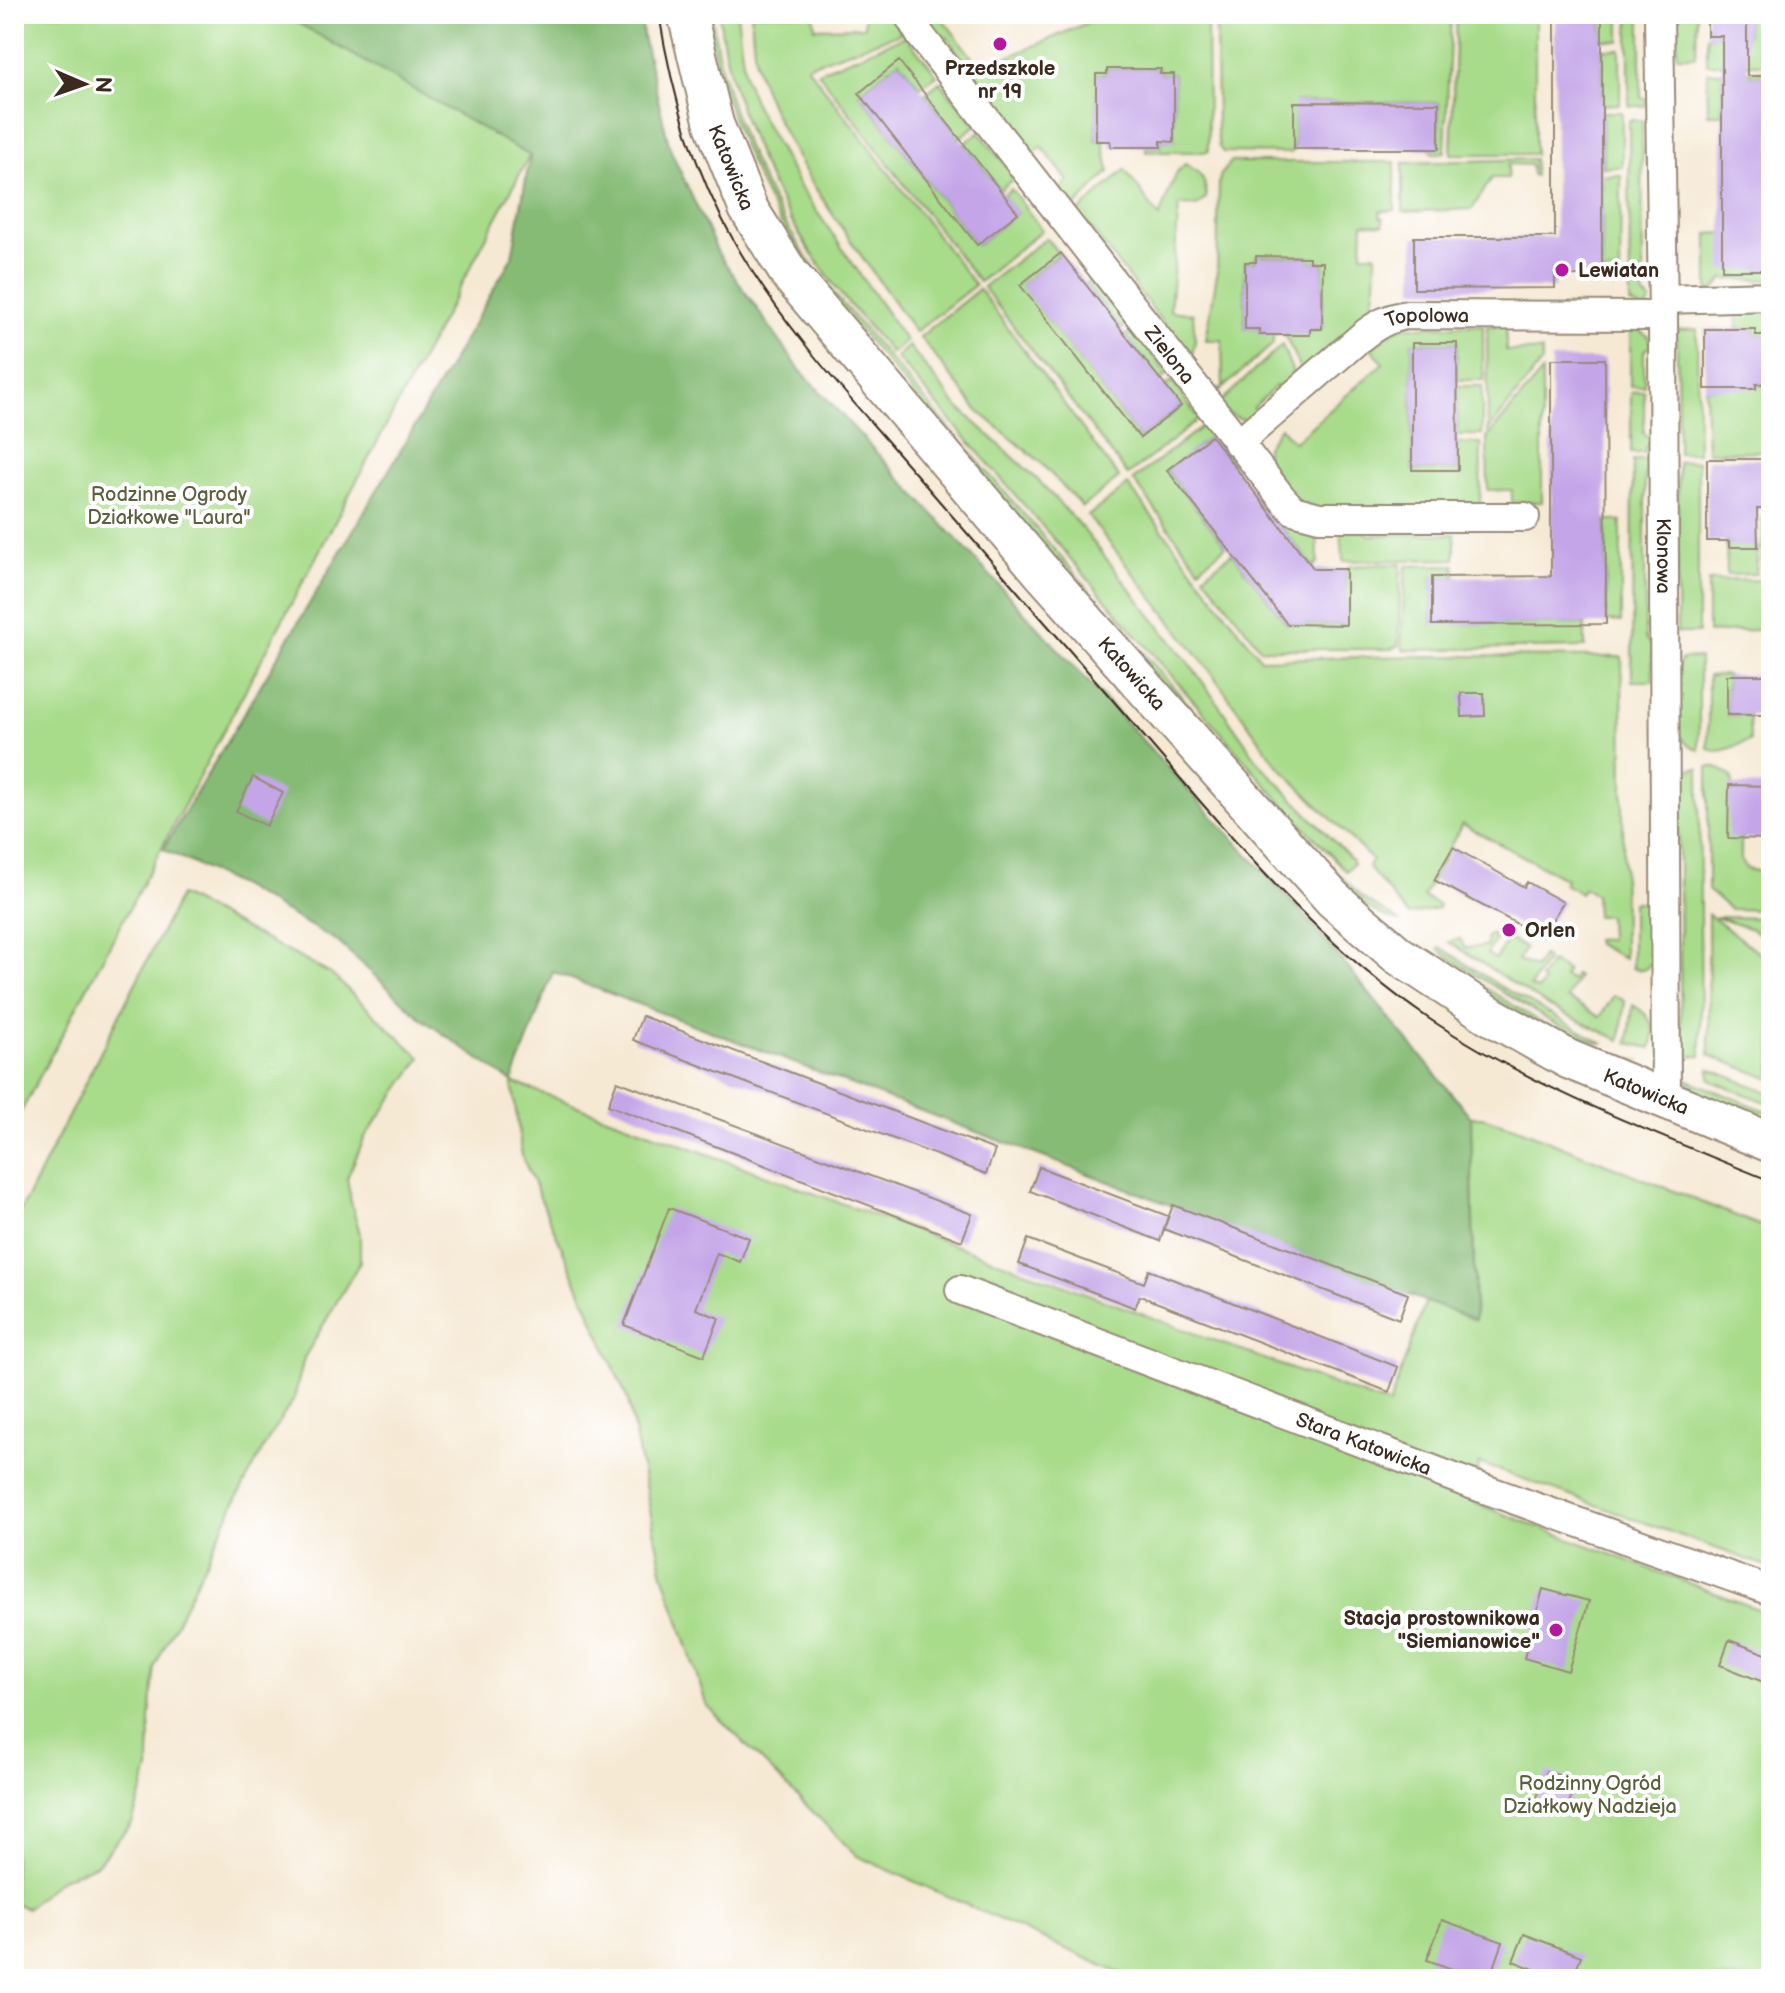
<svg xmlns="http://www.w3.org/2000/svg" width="1785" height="1993" font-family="'Balsamiq Sans',sans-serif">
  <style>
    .green { fill: #a8db8a; stroke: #728254; stroke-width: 2 }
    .forest { fill: #86bb76; stroke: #60724a; stroke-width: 2 }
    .building { fill: #c4a6e8 }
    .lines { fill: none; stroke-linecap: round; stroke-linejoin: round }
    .minor-casing { stroke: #988a79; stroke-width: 32 }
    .secondary-casing { stroke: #988a79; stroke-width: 42 }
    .minor { stroke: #fff; stroke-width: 28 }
    .secondary { stroke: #fff; stroke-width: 38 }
    .tram { stroke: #3b2a1e; stroke-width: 2 }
    .poi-dot { fill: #b5179e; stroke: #fff; stroke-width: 3 }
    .labels { text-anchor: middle; stroke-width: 8; stroke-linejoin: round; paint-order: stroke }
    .poi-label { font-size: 20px; font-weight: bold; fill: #3b2a1e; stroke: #fff; text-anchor: start }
    .street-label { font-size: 20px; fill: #3b2a1e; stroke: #fff }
    .park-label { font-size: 20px; fill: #5c5f3e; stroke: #fff }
  </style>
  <rect width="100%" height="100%" fill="#fff"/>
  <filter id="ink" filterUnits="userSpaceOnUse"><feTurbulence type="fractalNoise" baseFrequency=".0125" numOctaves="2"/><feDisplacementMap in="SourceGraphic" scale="16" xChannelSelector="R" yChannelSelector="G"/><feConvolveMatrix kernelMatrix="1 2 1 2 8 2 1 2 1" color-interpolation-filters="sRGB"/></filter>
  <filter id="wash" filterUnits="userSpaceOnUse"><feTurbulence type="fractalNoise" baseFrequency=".006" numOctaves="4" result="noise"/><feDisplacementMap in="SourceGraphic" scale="32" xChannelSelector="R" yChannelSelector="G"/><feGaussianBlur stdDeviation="1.8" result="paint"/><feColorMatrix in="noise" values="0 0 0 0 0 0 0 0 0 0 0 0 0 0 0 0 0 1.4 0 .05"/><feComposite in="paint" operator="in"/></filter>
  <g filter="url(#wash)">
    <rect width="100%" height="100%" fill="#f6e9d4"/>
    <path class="green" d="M14,14h268l248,141 -516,970z
      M707,14h5c11,98 56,192 114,271l473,548 63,65 39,24c-48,-11 -88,-67 -121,-101l-470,-548c-52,-84 -89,-160 -103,-259z
      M719,14h18l8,64 12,31 43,78 106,154 -15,12c-17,-21 -35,-40 -52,-61 -61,-80 -108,-178 -120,-278z
      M751,14h63l1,14 49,-1v-13h29l8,19 -94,33 168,219 -60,47c-54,-79 -121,-161 -154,-251 -8,-20 -8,-46 -10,-67z
      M918,14h21l42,55 115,-50v-5h111l1,138h-62v-5h15v-6h13v-67h-14v-5h-53v5h-10l-1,67h8c0,12 4,20 5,31l-41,42 -9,-23 9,-10 -26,-34 -16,12 -65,-89 5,-5 -19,-28 -10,6z
      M1216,14h29l1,4 205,-4 -6,138 -11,2 -4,-5h9v-46l-144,-1 -1,47 -4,4 -67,-1 -4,-5 -2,-13z
      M1456,14h79v140h-84z
      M1602,14h18v27l-18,-1z
      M1629,14h12v84l6,1 -2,7h-16z
      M1676,14h21l-1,42h-19z
      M1747,19h24v45h-64v-28h40z
      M906,36l31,39 -17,12 -21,-26 -40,32 118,152 40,-32 -14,-18 8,-6 31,41 -63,52 -161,-210z
      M1602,49h18v55l-18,1z
      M1771,71v5h-49v38h-14l-1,-42z
      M940,82l36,43 -17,13 -34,-44z
      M1602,112h20v55h-19z
      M1629,120h13l1,175 8,6 -6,10 -15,-7z
      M979,132l36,45 -15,13 -36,-46z
      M1534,159l1,17 -3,-1 -1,-10 -23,-1v14h-16l-20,31 -69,3v-49z
      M1231,162h164v48l-15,1v6l3,1v7l-20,-2 -1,31h14l-1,37 -5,23 -66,64 -19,-43 37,-6 1,-67h-14v-5l-53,-1 -1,6h-10v67h14l14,6v9l-63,55 -4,-9 17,-2 -1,-48h-16l11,-66 2,-92 2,-8z
      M1185,164c17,9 21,16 21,34l-9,8 -18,-1 -9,106 23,3 2,27 -6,29 -17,-35 -85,-112 -8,6 -6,-12 52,-47 34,47 18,-45z
      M1602,175h19l-1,98 -15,-1 -3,4z
      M1722,233l49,37v10l-48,-1 -9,11 -6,1v-57z
      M1046,238l13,16 -38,31 119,153 41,-31 -16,-21 7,-5 27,38 -71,56 -145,-188z
      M1094,278l35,46 -8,5 -36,-45z
      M979,289l140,189 -37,29 -44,-47 -60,-49 -58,-74z
      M1737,310h34v25h-15l-1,-6h-18z
      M1483,325v55h-26v-37h-45v127h46l-1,-27h24l-1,67 -155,3 -32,-12 -27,-44v-10l14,-20 14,15 89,-79 -12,-15 22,-17 12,-4z
      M1630,325l18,11 4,9 -8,6v35h-14z
      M1487,326h19v25h36v11l-54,69z
      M1134,329l33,46 -7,5 -34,-44z
      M1697,329l1,124h-20l-1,-123z
      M1282,345l15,38 -14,12 -7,-9 -23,22 9,12c-20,3 -30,-4 -46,-14z
      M909,346l47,59 82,75 44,48 113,143 66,94 90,94 2,5 -7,7 -66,-70 -384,-444z
      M1542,372v130l-30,1v-13h-24l-1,-52z
      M1771,384v67l-64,1 -2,-63z
      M1457,386h25v49h-24z
      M1644,391v42l7,7v7h-6v6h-14v-61z
      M1205,424l30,36 -3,3 -21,-27 -44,35 59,75 -27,22 -66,-88z
      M1633,460h14l5,8 -7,6v164l7,8 1,35h-21z
      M1698,461v172h-21l1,-171z
      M1128,485l133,174 165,-3 196,1 2,301 -28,-14 -1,-4 14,-1 -1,-23h-12l-1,-22 -11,-6 -4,5 -16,-9 2,-5 -104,-55 -39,73 16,8 -1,4 -30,6 -40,-48 4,-7 -96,-97 -68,-95 -120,-152z
      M1771,512v61h-9l1,-57z
      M1279,516l12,10 26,5 1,31 -5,5 -38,-48z
      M1606,521h15v101l-15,-1z
      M1341,525h15l13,10 86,-1v25l-112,2z
      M1726,541l32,6 -2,27 -29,1z
      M1232,553l55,71 58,1 1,-56 5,-3 50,-2 -3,81 -5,4h-132l-57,-74z
      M1455,565v12h-23v47h153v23l-181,3 -3,-6 5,-78z
      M1771,580v49l-63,4v-52z
      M1699,658v92l-12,-6 -9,-10v-69l4,-6z
      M1727,675v40h22l1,26c-15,3 -25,14 -42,8v-73z
      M1708,767h9l15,10 9,61v22l6,9 24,5v36l-41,-1 -22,-19z
      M1699,768l2,288h-15l-5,-3 -3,-278 4,-5z
      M180,895l151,79 90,84 -56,79 -18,41 4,24 9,32v28l-56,96 -10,41 -24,37 -34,64 -81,166 -5,52 -1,52 -17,53 -35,41 -38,16 -32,28 -13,-4v-684l8,-12z
      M1632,902h20v60c-6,8 -10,10 -20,6z
      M1708,914l63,48v117l-62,-24z
      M1715,917l56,1v25l-19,-14z
      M1492,934l3,6 -8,14 9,5 11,-20 18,9 -7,12 17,8 7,-12 5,3 -17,28 8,3 5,-8 -3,-3 11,-17 16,8 -3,7 8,4 3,-7 3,3 -11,21 33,19 14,-22 11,6 -5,39 -70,-33 -101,-65 11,-3 5,9 22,-2v-9z
      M1440,947l60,39 102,57h-6l-46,-22 -100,-62 -12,-10z
      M1435,956l108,68 45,23 51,14 -10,5 -90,-39 -104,-67z
      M1633,1005c18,10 24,23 18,43l-23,-5z
      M1710,1069l61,24v11l-57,-22 -4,-4z
      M1686,1079l85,34v14l-75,-34z
      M512,1082l877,323 37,-104 49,18 -4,-202h11l35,11 254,102v338l-292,-105 -7,39 299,112v365h-638l-276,-123 -150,-150 -45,-136 -34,-170 -106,-244z"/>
    <path class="forest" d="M282,14h359l2,23 27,112 48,104 82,117 506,547 165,200 4,203 -922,-348 -41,110 -90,-63 -85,-78 -99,-56 -75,-36 238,-399 111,-193 18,-101z"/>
    <g id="blocks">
      <path class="building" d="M1555,14h47v262h-47v12l-141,1v-52h141z
        M1707,14h40v62h24v194h-49v-234h-15z
        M899,61l119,152 -41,32 -118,-152z
        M1107,69h54l-1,5h14v68l-13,-1v6h-50l-1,-6h-14v-67h11z
        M1294,102l145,1v46h-145z
        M1061,253l120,153 -41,32 -120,-153z
        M1256,256l53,1v5h14l-1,67h-12v6h-51v-6h-14v-67h11z
        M1705,329h50l1,6h15v49h-15v5h-51z
        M1412,343h45l1,127h-46z
        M1551,359h54l1,265 -174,1v-48l119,-1z
        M1211,436l103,133h32v56l-59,-1 -120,-154z
        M1707,459h58l1,50h-9l1,38h-29v-6h-22z
        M1727,675h44v40h-44z
        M1461,693h23l1,23 -23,1z
        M253,777l30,16 -17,33 -30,-15z
        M1729,785l42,1v53l-43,-1z
        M1453,847l71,40 3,-5 36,20 -21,35 -108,-57z
        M642,1016l353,134 -9,24 -353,-134z
        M617,1081l355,133 -10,27 -354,-136z
        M1039,1167l129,49 -8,25 -130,-50z
        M1173,1205l235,89 -9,25 -235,-90z
        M669,1208l80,30 -9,24 -23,-9 -21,56 23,9 -15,38 -80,-31z
        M1028,1239l116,44 5,-13 249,97 -9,25 -249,-96 -5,12 -116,-44z
        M1543,1589l46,12 -21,70 -44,-13z
        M1729,1640l42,16v29l-51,-20z
        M1547,1771l29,11 -11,35 -31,-12z
        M1442,1920l61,22 -13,37h-10l-53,-19z
        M1524,1934l57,22 -9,23h-12l-47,-18z"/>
    </g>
  </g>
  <g filter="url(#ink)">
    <use href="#blocks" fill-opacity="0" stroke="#988a79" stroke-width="2"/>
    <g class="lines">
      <g class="minor-casing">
        <g id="minor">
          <path id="s1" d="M908,14l13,22 361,462 11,12 26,7h206"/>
          <path id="s2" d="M1659,14l4,302 3,784"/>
          <path d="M1663,299l108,-3"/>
          <path id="s3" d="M1238,443l123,-106c15,-12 27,-19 46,-22l256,1"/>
          <path id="s4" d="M960,1290l505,192 306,109"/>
        </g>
      </g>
      <g class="secondary-casing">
        <g id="secondary">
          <path id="s5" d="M687,14l27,110 34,84 42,67 250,295 293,329 65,56 93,61 77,43 203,84"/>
        </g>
      </g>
      <use href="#minor" class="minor"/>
      <use href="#secondary" class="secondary"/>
      <path class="tram" d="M659,14c13,81 35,157 76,229 40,70 94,132 147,192 48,55 95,110 143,165 50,56 99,113 148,170 78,91 158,183 258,250 104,69 225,114 340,161"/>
    </g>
  </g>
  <g class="poi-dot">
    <circle cx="1000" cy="44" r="8"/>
    <circle cx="1562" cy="270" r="8"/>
    <circle cx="1509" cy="930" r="8"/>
    <circle cx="1556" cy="1630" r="8"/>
  </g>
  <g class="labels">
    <g class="poi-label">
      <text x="1000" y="75" text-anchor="middle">Przedszkole<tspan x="1000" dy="23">nr 19</tspan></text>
      <text x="1578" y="277">Lewiatan</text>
      <text x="1525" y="937">Orlen</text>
      <text x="1540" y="1625" text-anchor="end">Stacja prostownikowa<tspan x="1540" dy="23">"Siemianowice"</tspan></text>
    </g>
    <g class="street-label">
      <text dy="7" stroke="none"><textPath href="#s5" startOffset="160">Katowicka</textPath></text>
      <text dy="7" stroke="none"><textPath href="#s3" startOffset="234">Topolowa</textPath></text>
      <text dy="7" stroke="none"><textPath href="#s1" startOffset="430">Zielona</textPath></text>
      <text dy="7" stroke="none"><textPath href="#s2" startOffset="542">Klonowa</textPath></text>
      <text dy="7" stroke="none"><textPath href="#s5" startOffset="808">Katowicka</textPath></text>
      <text dy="7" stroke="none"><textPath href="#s5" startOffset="1480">Katowicka</textPath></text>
      <text dy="7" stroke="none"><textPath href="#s4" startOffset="432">Stara Katowicka</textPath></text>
    </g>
    <g class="park-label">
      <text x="169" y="501">Rodzinne Ogrody<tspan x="169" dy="23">Działkowe "Laura"</tspan></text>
      <text x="1590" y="1790">Rodzinny Ogród<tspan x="1590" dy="23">Działkowy Nadzieja</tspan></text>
    </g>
  </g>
  <rect width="1785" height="1993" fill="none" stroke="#fff" stroke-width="48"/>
  <g transform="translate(84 84) rotate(92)" stroke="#ffffff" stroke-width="6" paint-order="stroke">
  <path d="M0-6L14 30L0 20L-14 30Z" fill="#3b2a1e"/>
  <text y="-12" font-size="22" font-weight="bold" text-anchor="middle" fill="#3b2a1e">N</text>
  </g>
</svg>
